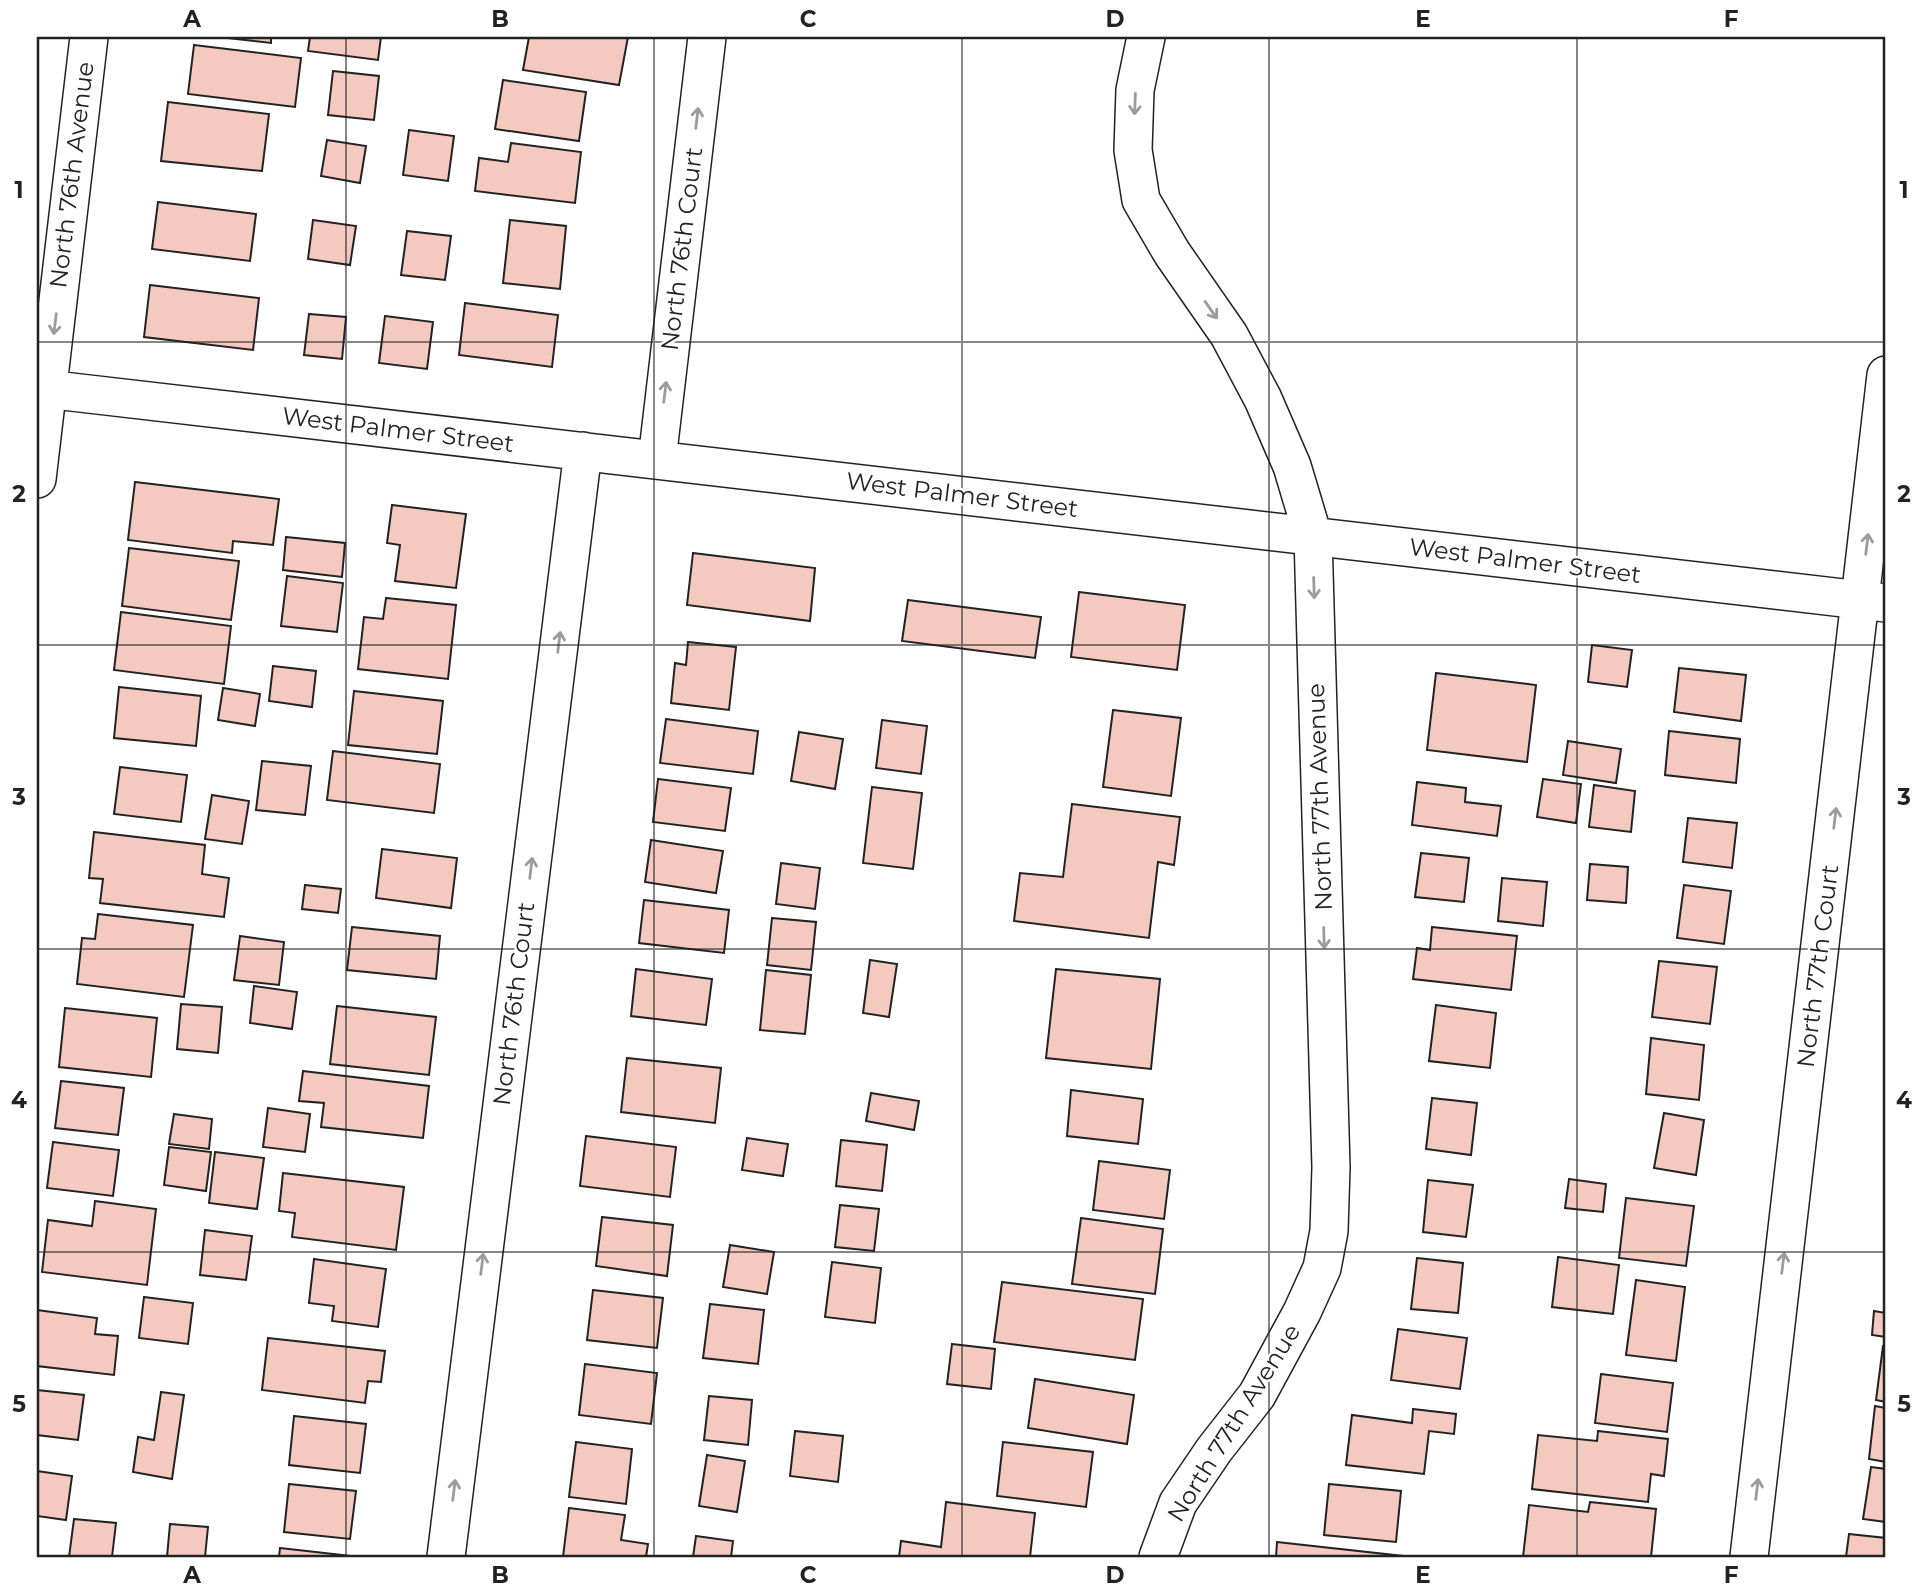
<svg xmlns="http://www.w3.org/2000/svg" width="1923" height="1594" font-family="Montserrat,sans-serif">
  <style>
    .building { fill: #f3c9c0; stroke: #222; stroke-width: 2 }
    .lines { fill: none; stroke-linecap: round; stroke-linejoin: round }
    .street-casing { stroke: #222; stroke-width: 40 }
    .street { stroke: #fff; stroke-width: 37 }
    .oneway { stroke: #9c9c9c }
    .grid { fill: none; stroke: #222; stroke-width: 2; stroke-opacity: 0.55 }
    .labels { text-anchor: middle; stroke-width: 5; stroke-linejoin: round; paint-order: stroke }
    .street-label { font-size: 24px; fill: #222; stroke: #fff }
    .neatline { fill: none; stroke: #222; stroke-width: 2.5 }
    .grid-label { font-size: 23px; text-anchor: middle; font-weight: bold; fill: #222 }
  </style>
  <rect width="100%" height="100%" fill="#fff"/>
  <path class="building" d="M219,37h52v6z
    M310,37h71l-3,23 -70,-9z
    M529,37h99l-9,48 -96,-15z
    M194,45l107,13 -6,49 -107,-13z
    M333,71l46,5 -5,44 -46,-5z
    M503,80l83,12 -7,49 -84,-12z
    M168,102l101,12 -7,57 -101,-10z
    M409,130l45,6 -6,45 -45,-6z
    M327,140l39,6 -6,37 -39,-7z
    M511,143l70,9 -6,51 -100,-12 4,-33 29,4z
    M158,202l98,12 -6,47 -98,-12z
    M313,220l43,6 -6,39 -42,-6z
    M510,220l56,6 -6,63 -57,-6z
    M407,231l44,5 -6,44 -44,-5z
    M150,285l109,13 -6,52 -109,-13z
    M465,303l93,12 -6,52 -93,-12z
    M309,314l37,3 -4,42 -38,-4z
    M385,316l48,6 -6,47 -48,-6z
    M135,482l144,17 -6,46 -40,-4 -1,12 -104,-13z
    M392,505l74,9 -10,74 -61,-7 5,-36 -13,-2z
    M286,537l59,6 -3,34 -59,-7z
    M129,548l110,13 -8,59 -109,-14z
    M693,553l122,15 -5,53 -123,-16z
    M287,576l56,7 -6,49 -56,-6z
    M1079,592l106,13 -8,65 -106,-13z
    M386,598l70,7 -8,74 -90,-10 6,-52 19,2z
    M908,600l133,17 -6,41 -133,-17z
    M121,612l110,14 -7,58 -110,-14z
    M688,642l48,5 -7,63 -58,-7 4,-40 11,2z
    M1592,645l40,5 -5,37 -39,-5z
    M273,666l43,5 -4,36 -43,-6z
    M1679,668l67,7 -5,46 -67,-9z
    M1436,673l100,12 -9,77 -100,-12z
    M119,687l82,9 -5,50 -82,-8z
    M223,688l37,6 -5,32 -37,-6z
    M354,691l89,10 -6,53 -89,-9z
    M1113,710l68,8 -10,78 -68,-9z
    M666,719l92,12 -5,43 -93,-11z
    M882,720l45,6 -6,48 -45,-6z
    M1669,731l71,8 -4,44 -71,-8z
    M799,732l44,7 -8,50 -44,-8z
    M1568,741l53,8 -5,34 -53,-8z
    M333,751l107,13 -6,49 -107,-13z
    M262,761l49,5 -6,49 -49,-5z
    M120,767l67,8 -6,47 -67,-8z
    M658,779l73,9 -6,43 -72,-9z
    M1543,779l38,5 -5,39 -39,-6z
    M1417,782l49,6 -1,14 36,4 -4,30 -85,-11z
    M1594,785l41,6 -4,41 -42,-5z
    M872,787l50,6 -9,76 -50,-6z
    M212,795l37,6 -7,43 -37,-5z
    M1072,804l108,13 -6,48 -16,-3 -9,76 -135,-17 6,-48 43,4z
    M1688,818l49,5 -5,45 -49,-6z
    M94,832l111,13 -3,29 27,4 -5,39 -124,-14 3,-24 -14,-1z
    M651,840l72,11 -7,42 -71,-11z
    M382,849l75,9 -6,50 -75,-10z
    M1421,853l48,5 -5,44 -49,-5z
    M781,863l39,5 -5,41 -39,-5z
    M1590,864l38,3 -2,36 -39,-3z
    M1502,878l45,4 -4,44 -45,-5z
    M305,885l36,4 -3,24 -36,-4z
    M1684,885l47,6 -7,53 -47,-6z
    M644,900l85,10 -5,43 -85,-10z
    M98,914l95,11 -9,72 -107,-13 5,-46 13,1z
    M772,918l44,4 -5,48 -44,-5z
    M352,927l88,9 -4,43 -89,-9z
    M1432,927l85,9 -6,54 -98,-11 4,-31 13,2z
    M240,936l44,6 -5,43 -45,-5z
    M870,960l27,4 -8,53 -26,-4z
    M1659,961l58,6 -7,57 -58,-7z
    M636,969l76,10 -6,46 -75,-9z
    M1056,969l104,10 -9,90 -105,-11z
    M766,970l45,5 -6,59 -45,-4z
    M254,986l43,6 -5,37 -42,-6z
    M181,1004l41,3 -4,46 -41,-4z
    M1436,1005l60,8 -6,55 -61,-7z
    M337,1006l99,11 -7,58 -99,-11z
    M65,1008l92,10 -6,59 -92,-10z
    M1651,1038l53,7 -5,55 -53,-6z
    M627,1058l94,10 -6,55 -94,-11z
    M303,1071l126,15 -6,52 -102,-11 3,-24 -25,-2z
    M61,1081l63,7 -6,47 -63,-7z
    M1071,1090l72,9 -5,45 -71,-8z
    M871,1093l48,8 -5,29 -48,-9z
    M1432,1098l45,5 -6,52 -45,-6z
    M268,1108l42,6 -5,38 -42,-5z
    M1664,1113l40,7 -8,55 -42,-7z
    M174,1114l38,5 -3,30 -40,-5z
    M586,1136l90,11 -6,50 -90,-11z
    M747,1138l41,6 -5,32 -41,-6z
    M841,1140l46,5 -5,46 -46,-5z
    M53,1142l66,8 -6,46 -66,-8z
    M169,1147l42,5 -5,39 -42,-6z
    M215,1152l49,6 -7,51 -48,-6z
    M1099,1161l71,9 -6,49 -71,-9z
    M283,1173l121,14 -8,63 -104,-13 3,-24 -16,-2z
    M1569,1179l37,5 -3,28 -38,-4z
    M1428,1180l45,5 -7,52 -43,-5z
    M1626,1198l68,8 -8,60 -67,-8z
    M95,1201l61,8 -9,76 -105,-13 6,-52 44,6z
    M840,1205l39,4 -5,42 -39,-4z
    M602,1217l71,8 -6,51 -71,-10z
    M1081,1218l82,11 -8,65 -83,-10z
    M205,1230l47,6 -6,44 -46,-5z
    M730,1245l44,7 -7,42 -44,-7z
    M1558,1257l61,8 -6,49 -61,-7z
    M1417,1258l46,5 -5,50 -47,-4z
    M314,1259l72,10 -8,58 -46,-6 2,-15 -25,-3z
    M832,1262l49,6 -6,55 -50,-6z
    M1636,1280l49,7 -9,74 -50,-6z
    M1002,1282l141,17 -8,61 -141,-18z
    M593,1290l70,8 -6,50 -70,-8z
    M144,1297l49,6 -5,41 -49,-6z
    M710,1304l54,6 -6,54 -55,-6z
    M37,1310l60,8 -2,16 23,2 -4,39 -77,-9z
    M1874,1311l12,2v24l-14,-2z
    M1398,1329l69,9 -7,51 -69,-9z
    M268,1338l117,13 -4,31 -13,-1 -3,22 -103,-13z
    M952,1344l43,5 -4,40 -44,-5z
    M1883,1346h3v56l-10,-2z
    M585,1364l72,9 -6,51 -72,-9z
    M1601,1374l72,9 -6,49 -72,-9z
    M1035,1379l99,16 -7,49 -99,-16z
    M37,1390l47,5 -6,45 -41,-5z
    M161,1392l23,3 -12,84 -39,-7 5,-35 16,3z
    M709,1396l43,4 -4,45 -44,-5z
    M1875,1406l11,2v54l-17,-3z
    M1413,1409l43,5 -2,20 -25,-3 -5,43 -78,-9 6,-50 60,8z
    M294,1416l72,8 -6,49 -71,-8z
    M795,1431l48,5 -5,46 -48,-6z
    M1598,1431l70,8 -4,37 -13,-2 -3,28 -116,-13 6,-54 59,6z
    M576,1442l56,7 -6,55 -57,-7z
    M1003,1442l90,10 -7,55 -89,-11z
    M707,1455l38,6 -8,51 -38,-6z
    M1871,1467l15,2v53l-23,-3z
    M37,1471l35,5 -6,44 -29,-4z
    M289,1484l67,7 -6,48 -66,-7z
    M1329,1484l72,7 -5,51 -72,-7z
    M946,1502l89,11 -5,44h-131l2,-16 40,6z
    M1590,1502l66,7 -5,48h-128l6,-52 59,7z
    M569,1508l56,7 -4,25 27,4 -2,13h-83z
    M74,1519l42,4 -4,34h-43z
    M170,1524l38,3 -3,30h-38z
    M1849,1534l37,4v19h-40z
    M696,1536l37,5 -2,16h-38z
    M1277,1542l126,14v1h-127z
    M280,1548l71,8 -72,1z"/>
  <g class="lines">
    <g class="street-casing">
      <path id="street" d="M1146,37l-11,53 -2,60 8,50 31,53 57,82 34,64 29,67 21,70 18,631 -2,64 -7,37 -20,44 -45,83 -43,55 -36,53 -20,54
        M37,388l1849,215
        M657,460l50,-423
        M37,479l52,-442
        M446,1557l137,-1106
        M1749,1557l137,-1182"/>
    </g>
    <use href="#street" class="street"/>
  </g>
  <defs><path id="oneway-shaft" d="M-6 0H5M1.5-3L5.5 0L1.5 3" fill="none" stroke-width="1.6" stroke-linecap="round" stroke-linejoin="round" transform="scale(1.75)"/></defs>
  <g class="oneway">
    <use href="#oneway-shaft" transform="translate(1135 104) rotate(92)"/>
    <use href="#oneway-shaft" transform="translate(697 118) rotate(-83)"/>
    <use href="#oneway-shaft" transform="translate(1211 310) rotate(55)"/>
    <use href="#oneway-shaft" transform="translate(55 324) rotate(97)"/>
    <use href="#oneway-shaft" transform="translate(665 392) rotate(-83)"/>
    <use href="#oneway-shaft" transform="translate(1867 544) rotate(-83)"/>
    <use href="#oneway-shaft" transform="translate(1314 588) rotate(88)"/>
    <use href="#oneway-shaft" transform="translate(559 642) rotate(-83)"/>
    <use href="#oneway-shaft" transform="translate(1835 818) rotate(-83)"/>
    <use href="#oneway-shaft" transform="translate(531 868) rotate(-83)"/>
    <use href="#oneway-shaft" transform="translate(1324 938) rotate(88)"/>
    <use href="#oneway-shaft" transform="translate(1783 1263) rotate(-83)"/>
    <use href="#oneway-shaft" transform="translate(482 1264) rotate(-83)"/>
    <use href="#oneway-shaft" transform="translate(1757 1489) rotate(-83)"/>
    <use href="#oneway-shaft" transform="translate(454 1490) rotate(-83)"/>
  </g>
  <path class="grid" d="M346,37v1520M654,37v1520M962,37v1520M1269,37v1520M1577,37v1520M37,342h1849M37,645h1849M37,949h1849M37,1252h1849"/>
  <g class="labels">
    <g class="street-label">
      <text transform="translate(72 175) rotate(-83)" y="8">North 76th Avenue</text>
      <text transform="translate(682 249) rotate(-83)" y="8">North 76th Court</text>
      <text transform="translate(398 430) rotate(7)" y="8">West Palmer Street</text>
      <text transform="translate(962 495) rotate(7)" y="8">West Palmer Street</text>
      <text transform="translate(1525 561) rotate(7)" y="8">West Palmer Street</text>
      <text transform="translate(1320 797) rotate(-92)" y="8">North 77th Avenue</text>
      <text transform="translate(1818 966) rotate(-83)" y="8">North 77th Court</text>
      <text transform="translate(514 1004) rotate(-83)" y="8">North 76th Court</text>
      <text transform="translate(1234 1423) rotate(-58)" y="8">North 77th Avenue</text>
    </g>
  </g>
  <rect width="1923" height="1594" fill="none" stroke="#ffffff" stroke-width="77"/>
  <rect x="38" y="38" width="1846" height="1518" class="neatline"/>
  <g class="grid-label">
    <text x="192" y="27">A</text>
    <text x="500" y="27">B</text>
    <text x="808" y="27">C</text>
    <text x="1115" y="27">D</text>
    <text x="1423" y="27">E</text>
    <text x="1731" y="27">F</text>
    <text x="19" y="198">1</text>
    <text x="1904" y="198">1</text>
    <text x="19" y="502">2</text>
    <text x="1904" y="502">2</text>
    <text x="19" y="805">3</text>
    <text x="1904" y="805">3</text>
    <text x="19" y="1108">4</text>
    <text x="1904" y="1108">4</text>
    <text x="19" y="1412">5</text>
    <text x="1904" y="1412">5</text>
    <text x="192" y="1583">A</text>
    <text x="500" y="1583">B</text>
    <text x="808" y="1583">C</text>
    <text x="1115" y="1583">D</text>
    <text x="1423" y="1583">E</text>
    <text x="1731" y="1583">F</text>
  </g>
</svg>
